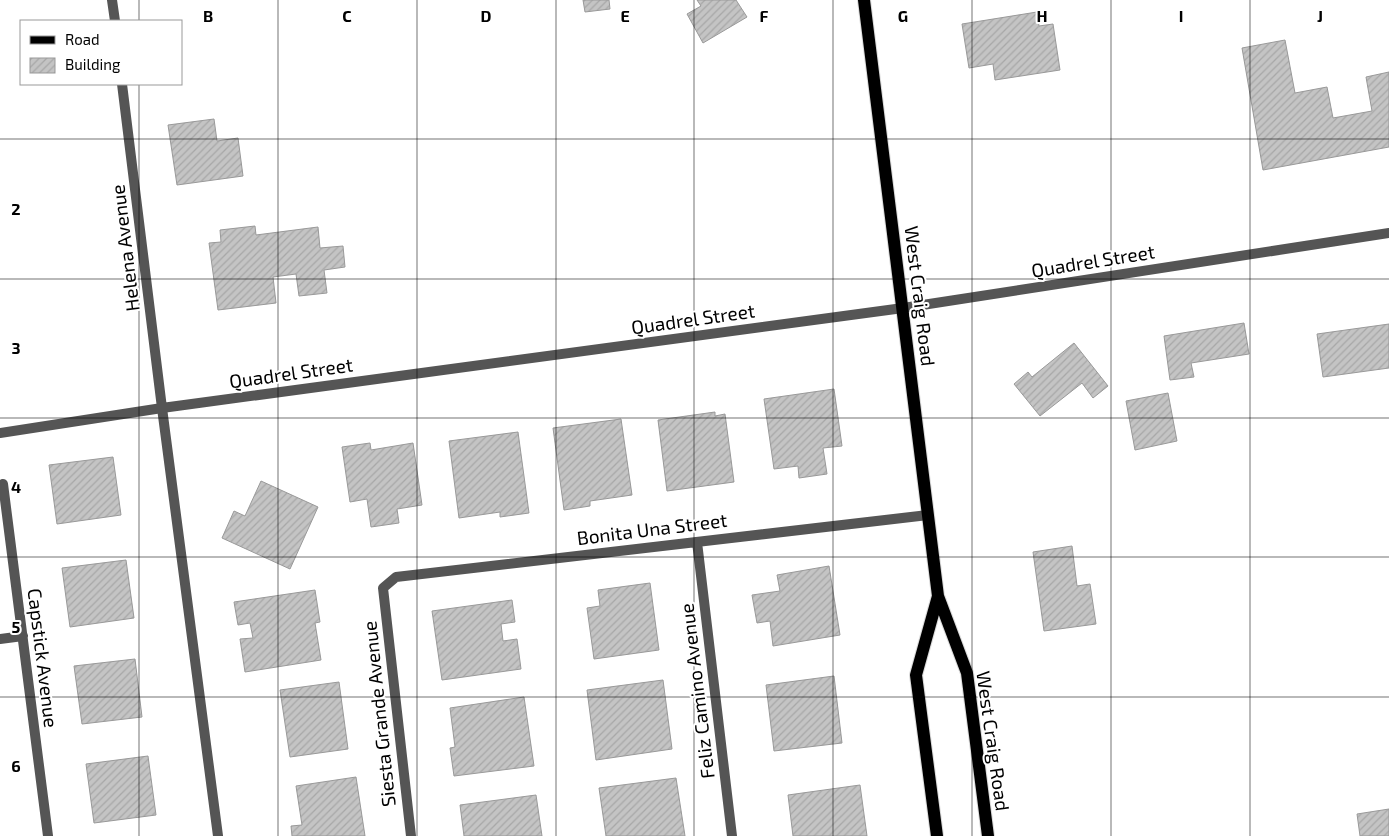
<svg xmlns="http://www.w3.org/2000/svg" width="1389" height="836" font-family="'Exo 2',sans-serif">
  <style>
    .building { fill: url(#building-hatch); stroke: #999 }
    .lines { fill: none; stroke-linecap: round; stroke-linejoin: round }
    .primary-casing { stroke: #dbdbdb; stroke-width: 14 }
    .service { stroke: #555; stroke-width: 10 }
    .minor { stroke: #555; stroke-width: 10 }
    .primary { stroke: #000; stroke-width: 12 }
    .grid { fill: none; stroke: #000; stroke-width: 1; stroke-opacity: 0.55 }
    .labels { text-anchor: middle; stroke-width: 4; stroke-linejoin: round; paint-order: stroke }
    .street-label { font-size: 19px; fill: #000; stroke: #fff }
    .grid-label { font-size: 16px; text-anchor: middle; font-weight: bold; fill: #000; stroke: #fff; stroke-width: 4; stroke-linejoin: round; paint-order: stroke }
  </style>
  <defs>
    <pattern id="building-hatch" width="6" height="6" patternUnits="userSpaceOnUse" patternTransform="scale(1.25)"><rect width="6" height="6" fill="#c4c4c4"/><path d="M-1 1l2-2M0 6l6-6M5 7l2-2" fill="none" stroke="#a7a7a7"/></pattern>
  </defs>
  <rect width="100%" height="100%" fill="#fff"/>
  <path class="building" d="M583,0h26l1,9 -25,3z
    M697,0h39l11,17 -44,26 -16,-29 14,-8z
    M1037,12l2,14 14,-2 7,46 -65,10 -2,-16 -24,4 -7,-44z
    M1285,40l10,53 32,-6 6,31 39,-7 -6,-34 23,-5v75l-126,23 -21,-122z
    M214,119l3,22 21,-3 5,38 -66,9 -9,-60z
    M255,226l1,9 62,-8 2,21 23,-2 2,21 -21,3 3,23 -28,3 -3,-22 -23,3 3,26 -58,7 -9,-67 12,-1 -1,-12z
    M1244,323l5,31 -58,9 3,14 -24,3 -6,-44z
    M1389,324v44l-66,9 -6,-43z
    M1074,343l34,43 -15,12 -11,-15 -42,33 -26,-32 14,-12 4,5z
    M834,389l8,57 -19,2 4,26 -28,4 -1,-12 -24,3 -10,-70z
    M1168,393l9,48 -42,9 -9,-49z
    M715,412v4l10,-2 9,68 -67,9 -9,-71z
    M621,419l11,76 -42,6v5l-26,4 -11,-82z
    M518,432l11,81 -29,4v-5l-41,6 -10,-77z
    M370,443l1,7 42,-7 9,62 -25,4 2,14 -28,4 -4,-28 -17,3 -8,-55z
    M113,457l8,58 -64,9 -8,-59z
    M261,481l57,26 -28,62 -68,-31 12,-27 11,5z
    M1072,546l5,40 13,-2 6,40 -52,7 -11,-79z
    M126,560l8,58 -64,9 -8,-59z
    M829,566l11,69 -67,11 -3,-25 -13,2 -5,-28 28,-4 -3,-16z
    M650,583l9,67 -65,9 -7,-51 13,-2 -2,-16z
    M315,590l5,32 -5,1 6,37 -76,12 -5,-33 13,-1 -3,-15 -12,2 -4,-23z
    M512,600l3,22 -14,2 2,17 14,-2 4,30 -79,11 -10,-69z
    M135,659l7,58 -60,7 -8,-58z
    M834,676l8,67 -68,8 -8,-66z
    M663,680l9,69 -76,11 -9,-70z
    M339,682l9,67 -58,8 -10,-67z
    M524,697l10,69 -80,10 -4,-28 5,-1 -5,-39z
    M148,756l8,59 -62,8 -8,-59z
    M356,777l9,59h-73l-1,-10 11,-1 -6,-39z
    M676,778l9,58h-79l-7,-48z
    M860,785l7,51h-74l-5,-41z
    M536,795l6,41h-78l-4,-31z
    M1389,809v27h-29l-3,-22z"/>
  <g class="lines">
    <g class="primary-casing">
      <path id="primary" d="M864,0l74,596 29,77 21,163
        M937,836l-21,-161 22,-79"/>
    </g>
    <path class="service" d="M162,408l56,428"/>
    <path class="minor" d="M112,0l3,21
      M122,84l40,324
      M0,433l162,-25 741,-100 486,-75
      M3,484l45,352
      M697,542l35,294
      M0,639l23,-3
      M411,836l-28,-248 13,-11 532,-62"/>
    <use href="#primary" class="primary"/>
  </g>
  <path class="grid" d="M139,0v21M278,0v836M417,0v836M556,0v836M694,0v836M833,0v836M972,0v836M1111,0v836M1250,0v836M139,84v752M0,139h1389M0,279h1389M0,418h1389M0,557h1389M0,697h1389"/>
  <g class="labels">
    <g class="street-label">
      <text transform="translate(125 248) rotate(-97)" y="7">Helena Avenue</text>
      <text transform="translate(1093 261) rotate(-9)" y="7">Quadrel Street</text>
      <text transform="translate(920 296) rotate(83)" y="7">West Craig Road</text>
      <text transform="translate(693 319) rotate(-8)" y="7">Quadrel Street</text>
      <text transform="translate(291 373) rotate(-8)" y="7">Quadrel Street</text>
      <text transform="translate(652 529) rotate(-7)" y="7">Bonita Una Street</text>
      <text transform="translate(43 658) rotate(83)" y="7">Capstick Avenue</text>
      <text transform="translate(697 691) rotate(-97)" y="7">Feliz Camino Avenue</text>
      <text transform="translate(379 714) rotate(-96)" y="7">Siesta Grande Avenue</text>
      <text transform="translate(993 741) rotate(82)" y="7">West Craig Road</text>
    </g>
  </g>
  <g class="grid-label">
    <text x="208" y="22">B</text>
    <text x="347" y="22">C</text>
    <text x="486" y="22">D</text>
    <text x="625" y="22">E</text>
    <text x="764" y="22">F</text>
    <text x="903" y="22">G</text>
    <text x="1042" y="22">H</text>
    <text x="1181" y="22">I</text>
    <text x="1320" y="22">J</text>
    <text x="16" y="215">2</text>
    <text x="16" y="354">3</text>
    <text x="16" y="493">4</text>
    <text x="16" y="633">5</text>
    <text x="16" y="772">6</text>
  </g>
  <rect x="20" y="20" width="162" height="65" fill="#ffffff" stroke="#999999"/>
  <rect x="30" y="36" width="25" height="8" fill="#000000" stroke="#999999"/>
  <text x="65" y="45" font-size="15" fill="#000000">Road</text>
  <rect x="30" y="58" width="25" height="15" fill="url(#building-hatch)" stroke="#999999"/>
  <text x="65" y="70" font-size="15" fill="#000000">Building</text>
</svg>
